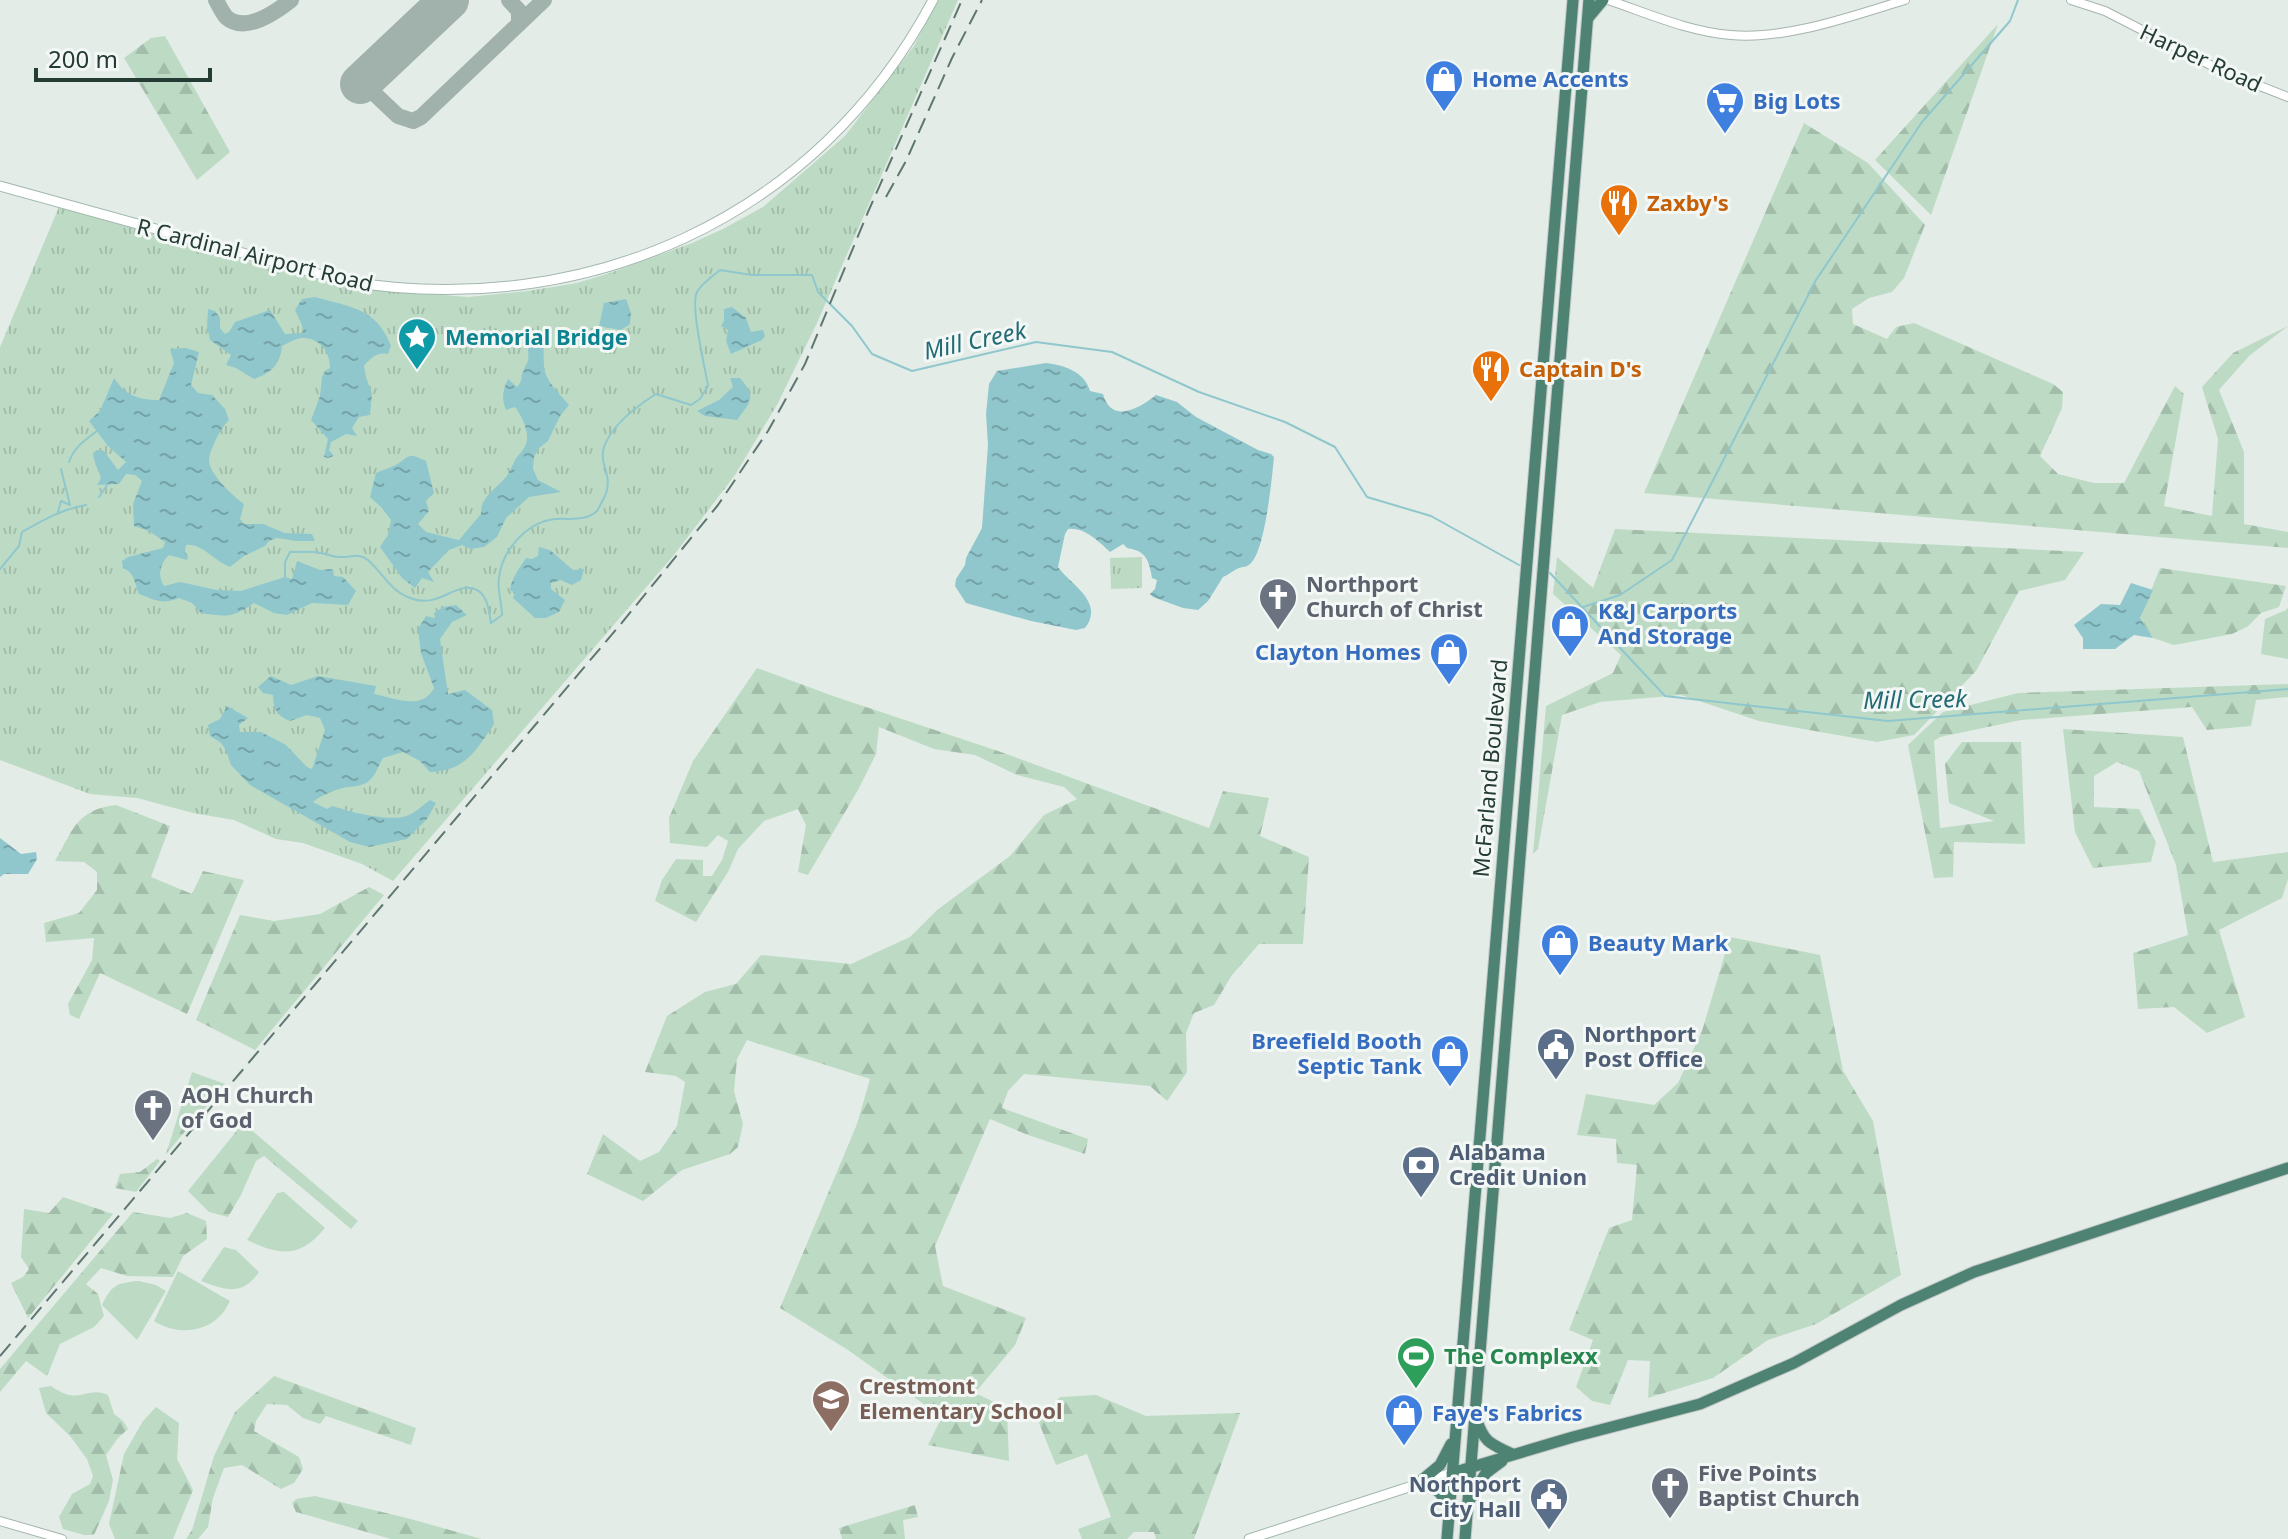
<svg xmlns="http://www.w3.org/2000/svg" width="2288" height="1539" font-family="'Noto Sans',sans-serif">
  <style>
    .forest { fill: url(#forest-firs) }
    .park { fill: url(#park-tufts) }
    .pitch { fill: #bddbc4 }
    .water { fill: url(#water-ripples) }
    .lines { fill: none; stroke-linecap: round; stroke-linejoin: round }
    .stream { stroke: #8fc7cd; stroke-width: 2 }
    .taxiway { stroke: #a0b2ab; stroke-width: 16 }
    .runway { stroke: #a0b2ab; stroke-width: 40 }
    .tertiary-casing { stroke: #a6b4ae; stroke-width: 10 }
    .secondary-casing { stroke: #a2b7ae; stroke-width: 11 }
    .trunk-casing { stroke: #c2c8c6; stroke-width: 13 }
    .tertiary { stroke: #fff; stroke-width: 8 }
    .secondary { stroke: #fff; stroke-width: 9 }
    .trunk { stroke: #4e8273; stroke-width: 11 }
    .rail { stroke: #5e776f; stroke-width: 2; stroke-dasharray: 16 8; stroke-linecap: butt }
    .labels { text-anchor: middle; stroke-width: 6; stroke-linejoin: round; paint-order: stroke }
    .street-label { font-size: 22px; fill: #243c34; stroke: #f3f8f6 }
    .shop-label { font-size: 22px; font-weight: bold; fill: #366cbe; stroke: #f3f8f6; text-anchor: start }
    .food-label { font-size: 22px; font-weight: bold; fill: #c56008; stroke: #f3f8f6; text-anchor: start }
    .culture-label { font-size: 22px; font-weight: bold; fill: #0d838f; stroke: #f3f8f6; text-anchor: start }
    .worship-label { font-size: 22px; font-weight: bold; fill: #5b616d; stroke: #f3f8f6; text-anchor: start }
    .service-label { font-size: 22px; font-weight: bold; fill: #4e5e75; stroke: #f3f8f6; text-anchor: start }
    .leisure-label { font-size: 22px; font-weight: bold; fill: #27864d; stroke: #f3f8f6; text-anchor: start }
    .education-label { font-size: 22px; font-weight: bold; fill: #785e54; stroke: #f3f8f6; text-anchor: start }
    .water-label { font-size: 24px; font-style: italic; fill: #226b74; stroke: #f3f8f6 }
  </style>
  <defs>
    <pattern id="forest-firs" width="22" height="20" patternUnits="userSpaceOnUse" patternTransform="scale(2)"><rect width="22" height="20" fill="#bddbc4"/><path d="M5 1l3.5 6h-7zM16 11l3.5 6h-7z" fill="#a2bda9"/></pattern>
    <pattern id="park-tufts" width="24" height="20" patternUnits="userSpaceOnUse" patternTransform="scale(2)"><rect width="24" height="20" fill="#bddbc4"/><path d="M3 7l-1-3M5 7V3M7 7l1-3M15 17l-1-3M17 17v-4M19 17l1-3" fill="none" stroke="#a2bda9"/></pattern>
    <pattern id="water-ripples" width="26" height="14" patternUnits="userSpaceOnUse" patternTransform="scale(2)"><rect width="26" height="14" fill="#8fc7cd"/><path d="M2 4q2-2 4 0t4 0M15 11q2-2 4 0t4 0" fill="none" stroke="#75a3a7"/></pattern>
  </defs>
  <rect width="100%" height="100%" fill="#e3ece7"/>
  <path class="forest" d="M1998,24l-67,191 -56,-55z
    M165,36l65,116 -33,28 -73,-122 27,-20z
    M1804,123l64,40 57,62 -21,53 -12,14 -23,6 -17,11 1,15 34,15 9,-12 18,-4 139,61 10,8 -1,16 -22,48 18,18 36,9h30l51,-97 9,8 -20,112 48,10 6,-77 -16,-52 31,-34 55,-27 -39,30 -30,34 25,62v72l44,8v16l-644,-55z
    M1615,529l469,23 -19,28 -46,11 -43,80 -62,64 -37,7 -118,-21 -78,-26 -81,7 -38,13 -24,134 -5,5 13,-148 67,-33 8,-18 -68,-61 4,-37 36,31z
    M2160,568l126,18 -7,21 -18,6 -14,14 -15,7 -58,11 -21,-7 -13,-20z
    M2288,608v51l-27,-5 4,-35 21,-9z
    M757,668l76,28 165,55 211,77 14,-37 46,7 -9,38 49,21 -6,87h-44l-27,31 -18,30 -20,8 -8,20 1,39 -20,29 -17,-15 -126,-12 -16,17 -6,17 86,31 -3,15 -57,-19 -38,-16 -55,127 8,40 83,32 -11,27 -40,48 32,15 2,53 -81,-16 14,-28 -94,-67 -68,-42 77,-184 13,-45 -123,-39 -10,19 -3,32 9,33 -5,23 -8,7 -48,16 -39,31 -56,-27 16,-40 37,27 19,-9 18,-26 8,-44 -9,-6 -31,-4 22,-56 38,-24 31,-8 25,-29 90,9 59,-27 27,-27 73,-54 34,-41 33,-16 -13,-12 -47,-12 -42,-20 -41,-6 -55,-22 -3,27 -18,36 -50,85 -10,-3 8,-47 -8,-16 -34,12 -26,28 -10,23 -32,50 -41,-21 7,-21 14,-21 27,1v16h9l10,-16 6,-19 -10,-6 -11,12 -37,-4 -1,-25 24,-57z
    M2288,684v13l-32,3 -5,26 -44,4 -15,-23 -171,13 -81,17 -6,4 6,87 54,-7 -45,-18 -4,-39 17,-22h59l4,102 -71,-2 -1,35 -19,1 -26,-133 35,-33 75,-19z
    M2063,729l120,8 30,125 75,-10v27l-6,19 -63,32 26,87 -38,16 -33,-26 -36,2 -5,-56 55,-18 -12,-70 -37,-94 -22,-9 -23,14v31l45,2 17,33 -5,20 -58,6 -18,-36z
    M116,805l54,21 -19,51 41,17 11,-23 41,9 -57,134 -87,-41 -21,46 -9,-4 -2,-11 24,-44 2,-22 -48,4 -2,-19 35,-10 18,-23v-18l-13,-10 -29,-1c18,-31 21,-51 61,-56z
    M369,887l15,8 -129,155 -59,-30 44,-105 34,6 46,-7z
    M1730,937l90,18 23,116 30,50 28,154 -85,49 -48,16 -55,38 -65,20 2,-37 -22,-1 -18,45 -18,-4 -16,-14 17,-47 -24,-10 40,-102 23,-8 5,-55 -20,-2 -1,-24 -39,-4 9,-41 68,11 24,-22 24,-52z
    M192,1072l33,12 -59,70z
    M243,1123l115,98 -7,8 -87,-73 -8,5 -15,34 -13,22 -19,-5 -21,-21z
    M157,1159l3,2 -24,31 -21,-4 5,-14 20,-2z
    M63,1197l50,17 -85,104 -17,-35 12,-6 6,-8 -8,-12 3,-48 25,4z
    M133,1212l37,6 17,-5 19,8 1,18 -24,17 -10,21 -46,-1 -26,-8 -15,16 12,10 6,22 -10,11 -34,17 -13,32 -21,-15 -26,31v-23z
    M274,1376l142,52 -5,17 -85,-29 -6,8 -17,-6 -16,-13 -20,-1 -11,17 -2,10 45,26 4,12 -9,14 -13,6 -39,-24 -18,3 -11,30 -5,29 -10,12h-12l6,-9 22,-74 21,-44z
    M51,1386c29,21 34,-1 57,9l6,19 9,7 5,8 -10,9 -12,17 7,25 -4,21 -15,34h-10l-21,-6 -4,-12 13,-23 18,-10 3,-8 -6,-17 -17,-23 -24,-23 -7,-25z
    M1096,1395l50,21 94,-3 -46,126h-38l-2,-7h-20l-7,7h-45l-4,-10 33,-12 -24,-63 -31,11 -17,-42 21,-26z
    M156,1407l23,16 -2,36 16,31 -20,49h-58l-6,-15 15,-70 19,-33z
    M315,1496l92,22 75,21h-91l-95,-27 -4,-9 4,-4z
    M915,1505l3,12 -15,3 2,19h-63l-3,-11z"/>
  <path class="park" d="M937,0h21l-141,323 -39,80 -43,72 -61,80 -281,326 -31,-17 -59,-21 -27,-4 -42,-19 -41,-7 -56,-15 -47,-4 -90,-34v-413l59,-140 300,81 109,9 60,-6 49,-8 33,-10 82,-30 31,-14 40,-22 82,-71 69,-90z
    M1142,557v31l-31,1 -1,-31z"/>
  <path class="pitch" d="M284,1192l41,36c-25,30 -44,28 -78,12l30,-47z
    M224,1247l12,3 23,22c-17,25 -34,18 -58,9z
    M178,1271l52,30c-3,5 -6,12 -11,16 -18,17 -45,17 -65,4z
    M139,1281l17,4 10,6 -29,49 -35,-35c10,-21 15,-22 37,-24z"/>
  <path class="water" d="M315,297c35,10 62,11 76,49l-3,8c-11,-2 -17,4 -24,12l2,11 6,17 -2,21 -11,2 -7,11 5,8 -11,-2 -15,8 -2,8 5,6 -6,2 -4,-1 4,-18 -17,-19 9,-24 2,-19 3,-6 5,-3c0,-17 -11,-31 -29,-30 -6,1 -13,5 -19,8 -2,18 -10,27 -28,33l-18,-11 -10,-3 5,-10 -21,-15 -3,-14 1,-17 7,2 5,7v10l5,6 4,-2 6,-10 35,-12 15,24 18,-1 -1,-8 -7,-15 7,-11z
    M626,299l5,14 -1,11 -9,6 -22,-4 5,-23z
    M732,307l14,11 5,14 12,-2 2,6 -3,4 -31,14 -5,-13 2,-11 -7,-4 3,-5v-12z
    M543,338c1,10 0,26 2,34 4,13 16,23 24,33l-9,11 -12,25 -9,7 -5,9 -1,12 5,11 23,12 -32,5 -23,21 -9,19 -13,10 -14,2 -8,-4 -13,5 -21,22 6,10 -12,-4 -7,10 -13,-10 -22,-31 8,-12 3,-15 -10,-13 -11,-10 6,-24c6,-3 14,-5 20,-8 15,-10 11,-13 30,-4l8,32 -8,8 3,10 -11,13 8,8 33,8 22,-26c-1,-17 15,-25 25,-37 4,-5 6,-11 9,-17 3,-5 9,-10 11,-16 4,-11 -4,-28 -11,-37l-9,3c-5,-11 -3,-21 2,-31l9,8c6,-6 3,-9 6,-16 5,-10 6,-9 5,-22l8,-9z
    M186,348l13,4 -8,33 7,8 14,2 13,14 4,11c-6,6 -10,13 -14,21 -2,6 -6,13 -6,19 0,14 24,36 35,44l-4,15 4,5h19l22,9 27,1 3,7h-19l-19,-3 -8,3 -4,5 -21,10 -14,11c-16,-6 -28,-24 -44,-22l-1,6 3,5 -1,4 -18,-5c-9,9 -12,20 -5,31l16,-4 37,8 24,1 44,-14 7,2 5,-18 23,9 13,-1 1,7 9,1 13,14 -8,14 -36,-2 -25,12 -13,-2 -20,-10c-21,15 -28,14 -53,10l-9,-10 -13,-5c-17,7 -24,2 -40,-4 -5,-12 -4,-21 -16,-26l-1,-7 6,-4 35,-9 2,-6 -16,-11 -15,-5 -1,-22 9,-23 -7,-6 -9,-1 -7,10 -22,1 4,-7c-3,-9 -7,-15 -8,-25l4,-3 7,1 14,19 8,-8 -18,-16 -19,-25 11,-10 14,-33c12,18 25,22 45,22l15,-37 -4,-14z
    M1046,363c18,2 39,9 44,28l13,3c8,30 36,15 53,1l21,7 19,15 62,33 13,4 3,3c-2,21 -9,93 -23,106 -5,5 -6,3 -12,5 -6,2 -10,7 -16,9l-15,24 -10,9 -15,-2 -30,-11 -3,-3 5,-5 2,-9 -5,-2c-2,-12 -4,-24 -17,-28 -11,-4 -3,2 -12,-6l-13,8c-10,-10 -27,-26 -42,-23l-3,5 -7,33c13,18 47,35 27,61l-9,2 -45,-9 -65,-18 -11,-17 1,-7 9,-14 1,-7 16,-30 6,-83 -2,-31 3,-30 8,-13z
    M730,378h10c17,19 11,23 -3,42l-32,-4 -8,-5 22,-11 14,-13z
    M539,547l11,3 23,20 11,-1 -3,11 -9,5 -11,-5 -10,3v6l14,11 -6,12 -13,6h-11l-22,-20 2,-5 -5,-3c2,-13 9,-21 16,-32l6,1 6,-3z
    M2131,583l22,7 -13,28 13,20 -19,-3 -19,14h-32v-11l-9,-13 27,-21 19,1z
    M456,605l11,10 -15,7 -12,17 8,55 17,-4 27,20 2,14c-18,26 -28,47 -64,48l-10,-11 -17,-9 -20,6c-4,7 -8,18 -14,23 -7,6 -18,5 -26,7 -9,2 -23,8 -30,14l14,7 5,-3c19,6 59,17 77,9 7,-3 14,-10 21,-15l6,3 -9,16 -20,20 -38,8 -19,-5 -100,-57 -19,-20 -5,-15 -6,-8 -10,-6 -2,-11 12,-6 7,-13 21,12 -9,7 1,7h21l25,13 21,22 5,2 13,-39 -5,-12 -13,-3 -17,6c-13,-5 -17,-12 -17,-26l-10,-2 -5,-6 13,-11 20,9 27,-9 58,10 -2,8c20,4 48,17 60,-6l-13,-35 -3,-24 8,-13 9,2 -1,-5 9,-6z
    M0,838l21,16 15,-2 1,7 -9,15h-24l-4,3z"/>
  <g class="lines">
    <path class="stream" d="M69,462c5,-15 16,-22 28,-31
      M99,497l8,-12
      M58,512l3,-11 9,4 -9,-36
      M0,569l19,-23 3,-14c21,-12 40,-23 64,-27
      M1550,573l115,123 223,25 400,-32
      M285,577v-15l5,-10c10,0 21,-1 31,1 5,1 12,4 18,4 10,1 20,-5 29,3 16,14 22,32 45,39 27,9 44,-19 64,-9 11,6 12,22 14,33l11,-8c0,-12 -5,-25 -3,-37 3,-28 28,-56 56,-59 15,-1 30,3 42,-8 1,-1 5,-10 6,-11 13,-25 -5,-33 1,-53 8,-23 33,-41 52,-53l35,11 9,-6 8,-13c-3,-19 -18,-80 -11,-94 5,-9 16,-16 23,-22l32,5h60l6,17 34,34 20,28 40,17 124,-29 76,10 87,40 86,30 50,25 32,50 64,19 88,49
      M1583,607l37,-12 52,-35 144,-280 106,-158 88,-101 8,-21"/>
    <path class="taxiway" d="M216,0c3,6 6,12 10,17 19,17 50,-5 65,-17
      M509,0l10,11v13
      M362,82l36,34 15,5 8,-4 123,-117"/>
    <path class="runway" d="M360,84l89,-84"/>
    <g class="tertiary-casing">
      <path id="tertiary" d="M1608,0c39,13 81,32 123,35 55,5 121,-19 174,-35
        M2071,0l34,11 117,60 66,26
        M0,1521l62,18"/>
    </g>
    <g class="secondary-casing">
      <path id="secondary" d="M0,186l344,95c241,40 473,-62 589,-281
        M1249,1539l203,-66"/>
    </g>
    <g class="trunk-casing">
      <path id="trunk" d="M1588,18l15,-18
        M1477,1421c8,23 15,23 35,33
        M1452,1473l121,-36 127,-33 94,-41 107,-58 73,-33 314,-104
        M1416,1485l24,-20 11,-21
        M1416,1485c20,3 24,3 32,22
        M1470,1499l16,-26 16,-12
        M1447,1539l126,-1539
        M1465,1539l124,-1539"/>
    </g>
    <use href="#tertiary" class="tertiary"/>
    <use href="#secondary" class="secondary"/>
    <use href="#trunk" class="trunk"/>
    <path class="rail" d="M886,197l20,-36 46,-103 30,-58
      M0,1356l620,-731 98,-120 50,-74 37,-67 63,-152 94,-212"/>
  </g>
  <defs>
    <g id="shop-pin" transform="scale(2)"><path d="M0 17L-7.5 6A9.5 9.5 0 1 1 7.5 6Z" fill="#3f7fe0" stroke="#f3f8f6"/><path d="M-5-2.5h2.3a2.7 3.5 0 0 1 5.4 0H5L5.5 6h-11ZM-1.5-2.5h3a1.5 2.3 0 0 0-3 0Z" fill="#fff"/></g>
    <g id="supermarket-pin" transform="scale(2)"><path d="M0 17L-7.5 6A9.5 9.5 0 1 1 7.5 6Z" fill="#3f7fe0" stroke="#f3f8f6"/><path d="M-6-5.5h2.5l.6 2H6L4.5 2H-2.5L-4.4-4H-6ZM-1.5 3.2a1.3 1.3 0 1 0 .1 0ZM3 3.2a1.3 1.3 0 1 0 .1 0Z" fill="#fff"/></g>
    <g id="restaurant-pin" transform="scale(2)"><path d="M0 17L-7.5 6A9.5 9.5 0 1 1 7.5 6Z" fill="#e8710a" stroke="#f3f8f6"/><path d="M-5-6h1v4h1v-4h1v4h1v-4h1v5L-1.5 .5V6h-2V.5L-5-1ZM5-6V6H3V1.5H1.5Q1.5-4 5-6Z" fill="#fff"/></g>
    <g id="sight-pin" transform="scale(2)"><path d="M0 17L-7.5 6A9.5 9.5 0 1 1 7.5 6Z" fill="#0f9aa8" stroke="#f3f8f6"/><path d="M0-6L1.8-2.2L6-1.7L2.9 1.2L3.7 5.4L0 3.3L-3.7 5.4L-2.9 1.2L-6-1.7L-1.8-2.2Z" fill="#fff"/></g>
    <g id="church-pin" transform="scale(2)"><path d="M0 17L-7.5 6A9.5 9.5 0 1 1 7.5 6Z" fill="#6b7280" stroke="#f3f8f6"/><path d="M-1.2-6h2.4v3.5h3.3v2.4h-3.3V6h-2.4V-.1h-3.3v-2.4h3.3Z" fill="#fff"/></g>
    <g id="civic-pin" transform="scale(2)"><path d="M0 17L-7.5 6A9.5 9.5 0 1 1 7.5 6Z" fill="#5c6f8a" stroke="#f3f8f6"/><path d="M-.6-6.5H3V-4.5H.6V-3L4-1V1h2V6H-6V1h2V-1L-.6-3ZM-1.2 2.5V6h2.4V2.5Z" fill="#fff"/></g>
    <g id="bank-pin" transform="scale(2)"><path d="M0 17L-7.5 6A9.5 9.5 0 1 1 7.5 6Z" fill="#5c6f8a" stroke="#f3f8f6"/><path d="M-6-4H6V4H-6ZM0-2.3a2.3 2.3 0 1 0 0 4.6a2.3 2.3 0 1 0 0-4.6Z" fill="#fff"/></g>
    <g id="stadium-pin" transform="scale(2)"><path d="M0 17L-7.5 6A9.5 9.5 0 1 1 7.5 6Z" fill="#2e9e5b" stroke="#f3f8f6"/><path d="M0-5a6.5 5 0 1 0 0 10a6.5 5 0 1 0 0-10ZM-3.5-1.8h7v3.6h-7Z" fill="#fff"/></g>
    <g id="school-pin" transform="scale(2)"><path d="M0 17L-7.5 6A9.5 9.5 0 1 1 7.5 6Z" fill="#8d6e63" stroke="#f3f8f6"/><path d="M0-5L7-2L0 1L-7-2ZM-4 1L0 2.5L4 1V4Q0 6-4 4Z" fill="#fff"/></g>
  </defs>
  <g fill-rule="evenodd">
    <use href="#shop-pin" x="1444" y="79"/>
    <use href="#supermarket-pin" x="1725" y="101"/>
    <use href="#restaurant-pin" x="1619" y="203"/>
    <use href="#sight-pin" x="417" y="337"/>
    <use href="#restaurant-pin" x="1491" y="369"/>
    <use href="#church-pin" x="1278" y="597"/>
    <use href="#shop-pin" x="1570" y="624"/>
    <use href="#shop-pin" x="1449" y="652"/>
    <use href="#shop-pin" x="1560" y="943"/>
    <use href="#civic-pin" x="1556" y="1047"/>
    <use href="#shop-pin" x="1450" y="1054"/>
    <use href="#church-pin" x="153" y="1108"/>
    <use href="#bank-pin" x="1421" y="1165"/>
    <use href="#stadium-pin" x="1416" y="1356"/>
    <use href="#school-pin" x="831" y="1399"/>
    <use href="#shop-pin" x="1404" y="1413"/>
    <use href="#church-pin" x="1670" y="1486"/>
    <use href="#civic-pin" x="1549" y="1497"/>
  </g>
  <g class="labels">
    <g class="street-label">
      <text transform="translate(2201 58) rotate(25)" y="8">Harper Road</text>
      <text transform="translate(255 255) rotate(14)" y="8">R Cardinal Airport Road</text>
      <text transform="translate(1490 768) rotate(-85)" y="8">McFarland Boulevard</text>
    </g>
    <g class="shop-label">
      <text x="1472" y="87">Home Accents</text>
      <text x="1753" y="109">Big Lots</text>
      <text x="1598" y="619">K&amp;J Carports<tspan x="1598" dy="25">And Storage</tspan></text>
      <text x="1421" y="660" text-anchor="end">Clayton Homes</text>
      <text x="1588" y="951">Beauty Mark</text>
      <text x="1422" y="1049" text-anchor="end">Breefield Booth<tspan x="1422" dy="25">Septic Tank</tspan></text>
      <text x="1432" y="1421">Faye's Fabrics</text>
    </g>
    <g class="food-label">
      <text x="1647" y="211">Zaxby's</text>
      <text x="1519" y="377">Captain D's</text>
    </g>
    <g class="culture-label">
      <text x="445" y="345">Memorial Bridge</text>
    </g>
    <g class="worship-label">
      <text x="1306" y="592">Northport<tspan x="1306" dy="25">Church of Christ</tspan></text>
      <text x="181" y="1103">AOH Church<tspan x="181" dy="25">of God</tspan></text>
      <text x="1698" y="1481">Five Points<tspan x="1698" dy="25">Baptist Church</tspan></text>
    </g>
    <g class="service-label">
      <text x="1584" y="1042">Northport<tspan x="1584" dy="25">Post Office</tspan></text>
      <text x="1449" y="1160">Alabama<tspan x="1449" dy="25">Credit Union</tspan></text>
      <text x="1521" y="1492" text-anchor="end">Northport<tspan x="1521" dy="25">City Hall</tspan></text>
    </g>
    <g class="leisure-label">
      <text x="1444" y="1364">The Complexx</text>
    </g>
    <g class="education-label">
      <text x="859" y="1394">Crestmont<tspan x="859" dy="25">Elementary School</tspan></text>
    </g>
    <g class="water-label">
      <text transform="translate(975 341) rotate(-12)" y="8">Mill Creek</text>
      <text transform="translate(1915 700) rotate(-1)" y="8">Mill Creek</text>
    </g>
  </g>
  <path d="M36 68v12h174v-12" fill="none" stroke="#243c34" stroke-width="4"/>
  <text x="48" y="68" font-size="24" fill="#243c34" stroke="#f3f8f6" stroke-width="6" paint-order="stroke">200 m</text>
</svg>
